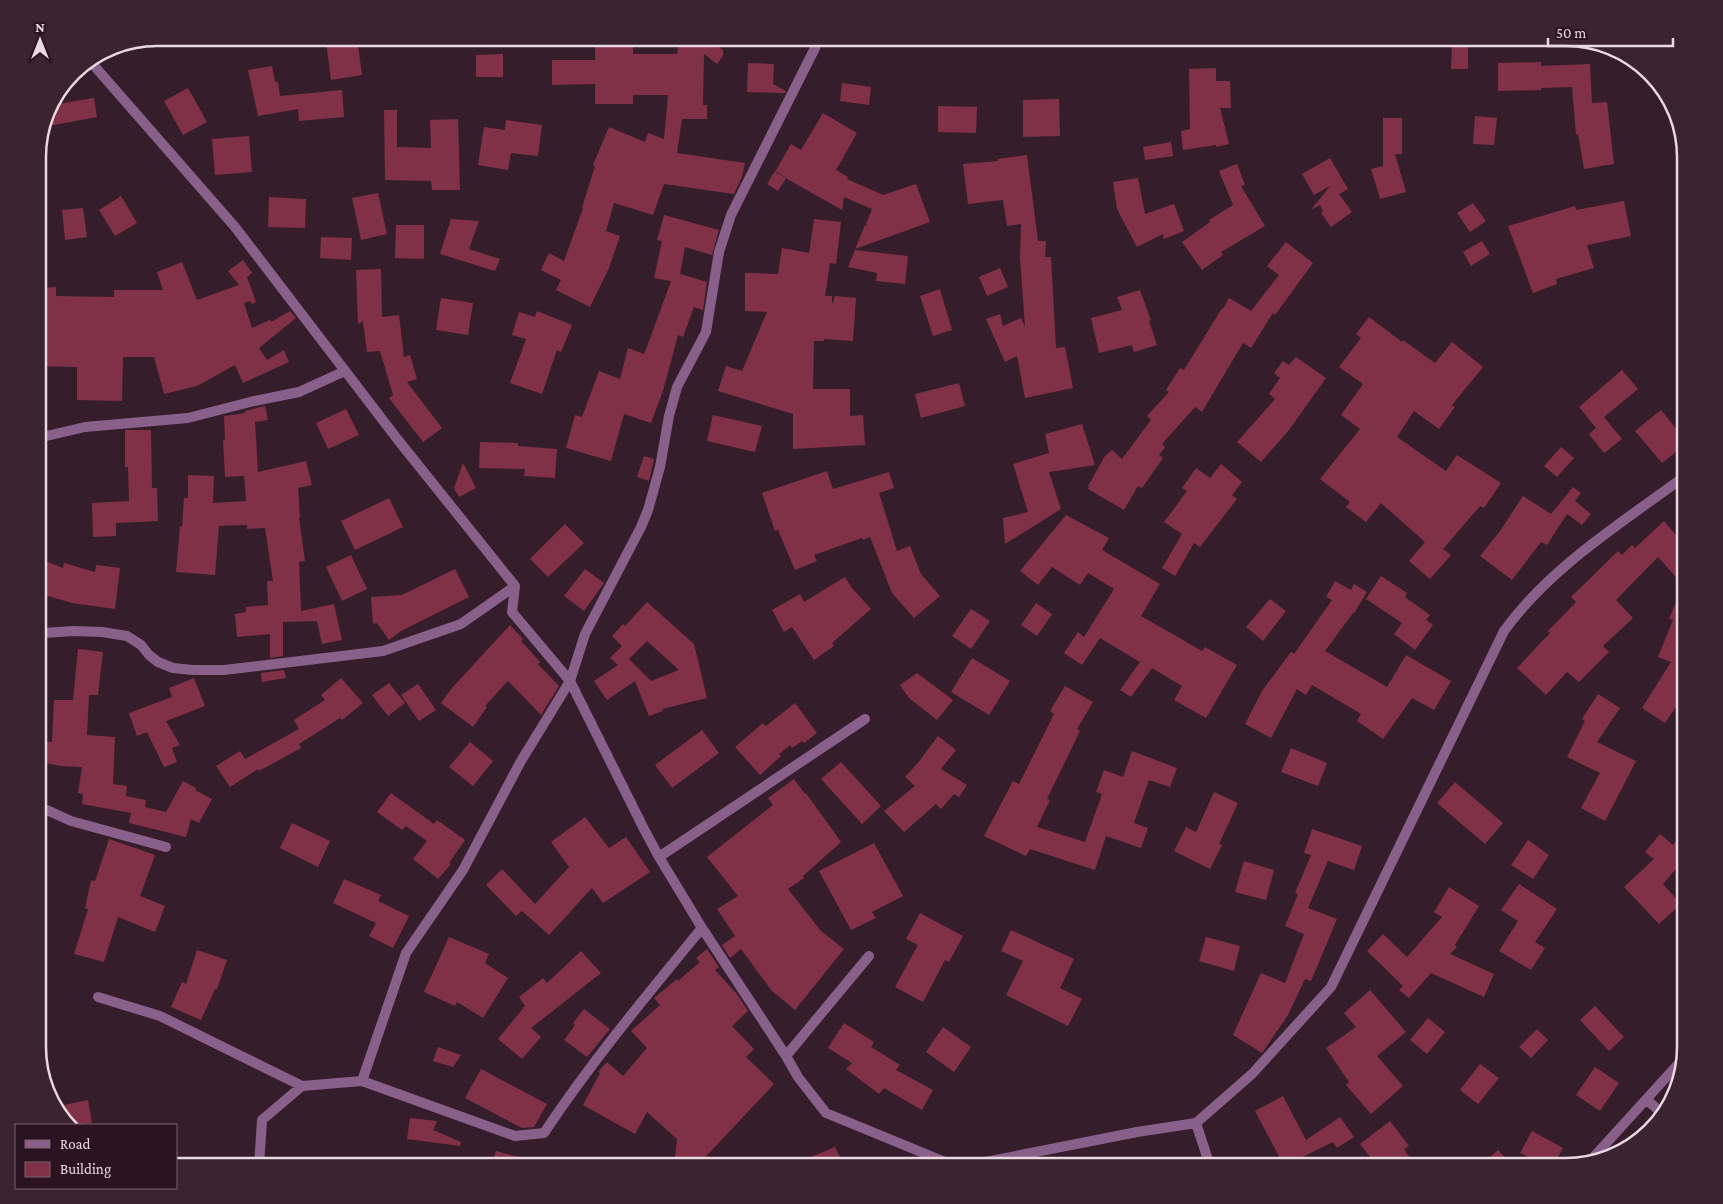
<svg xmlns="http://www.w3.org/2000/svg" width="1723" height="1204" font-family="'Crimson Pro',serif">
  <style>
    .building { fill: #813147; fill-rule: evenodd }
    .lines { fill: none; stroke-linecap: round; stroke-linejoin: round }
    .street { stroke: #886089; stroke-width: 10 }
    .rim { fill: none; stroke: #ebd9e2; stroke-width: 2.5 }
  </style>
  <rect width="100%" height="100%" fill="#361d2b"/>
  <path class="building" d="M350,38h7l5,37 -31,5 -5,-39z
    M595,38h38v16h44l3,-15 37,7 6,4v6l-6,8 -13,-10 -1,51h4v14h-25l-5,34 68,10 -3,14 -8,17 -70,-10 -11,31 -39,-12 -8,28 14,5 -11,32 -19,39 -34,-17 5,-10 -20,-10 8,-17 15,8 19,-53h-1l13,-42 -2,-1 16,-38 36,15 3,-9 16,6 4,-44h-35v9h-38v-20l-43,1v-25h43z
    M1452,46l16,1v22h-17z
    M503,54v23h-27v-22z
    M1541,62v4l49,-2 2,39 15,-1 7,62 -30,5 -6,-35 -2,1 -4,-48 -31,1v2l-43,1v-28z
    M748,63l26,1 -1,20 13,7 -1,2 -38,-1z
    M272,66l3,16h3l2,14 62,-6 2,27 -45,4 -1,-12 -40,7 -10,-46z
    M1216,68v13h14l1,27h-11l9,36 -13,3v-2l-33,5 -2,-19 9,-2 -1,-60z
    M842,83l29,4 -2,18 -29,-4z
    M188,88l19,34 -24,13 -19,-34z
    M94,98l3,19 -54,10 4,-16 4,-6z
    M1059,99l1,37 -37,1v-37z
    M938,106l39,1 -1,26 -38,-1z
    M384,110h13v37l34,1 -1,-28 28,-1 2,71h-28l-1,-9 -46,-1z
    M823,113l34,20 -21,37 12,7 -1,2 36,16 33,-11 14,38 -75,27 10,-24 4,1 -3,-2 6,-15 -28,-12 -2,13 -67,-38 16,-28 10,6z
    M1475,116l22,2 -3,27 -21,-1z
    M1383,118h19v36h-7l11,38 -26,7 -9,-30 12,-3z
    M506,120l36,5 -4,31 -27,-3 -3,17 -30,-5 6,-38 21,3z
    M249,136l3,36 -37,3 -3,-36z
    M1171,142l2,14 -28,4 -2,-13z
    M1027,155l11,86h8l-1,16h6l5,91 9,-1 8,41 -48,10 -8,-42 -12,6 -19,-43 14,-5 3,12 18,-8 4,9 -5,-69 1,-34 -14,2 -4,-26 -35,4 -5,-40 35,-3v-2z
    M1330,158l18,31 -9,5 13,18 -21,15 -10,-14 2,-2 -3,-6 -9,5 19,-24 -16,9 -12,-21z
    M1237,164l8,21 -4,1 24,40 -44,26 2,3 -21,15 -20,-28 28,-20 -1,-2 24,-15 -14,-34z
    M775,171l11,7 -8,13 -11,-7z
    M1138,178l7,36 29,-10 10,27 -20,8 -1,-5 -26,13 -20,-38 -4,-27z
    M378,193l9,41 -26,6 -9,-42z
    M121,196l16,27 -22,13 -16,-26z
    M269,197l37,2 -1,29 -37,-1z
    M1624,201l7,35 -44,9 7,23 -38,11 1,5 -24,9 -25,-67 67,-20 1,4z
    M1473,203l13,18 -16,11 -13,-19z
    M83,208l4,29 -22,3 -3,-30z
    M664,215l55,15 -7,25 -27,-8 -5,27 27,8 -4,28 -9,-3 -11,30 -5,-2 -15,56 -12,32 -27,-9 -13,47 -45,-13 9,-33 7,2 17,-46 21,8 8,-31 16,6 7,-18 20,-55 -17,-3 8,-37 -5,-1z
    M451,219l28,2 -10,28 31,10 -5,12 -55,-17z
    M814,219l27,3 -5,42 -6,-1 -5,33h7v9l3,-9 21,2 -3,43 -29,-2v2h-10l-1,48h37v27l13,-1 2,30 -72,4v-35l-75,-23 8,-25 16,5 25,-59 -22,-1v-38l33,1 4,-26 27,5z
    M396,225h28v34l-29,-1z
    M321,237l31,1 -1,22 -31,-2z
    M1482,241l8,13 -19,12 -8,-14z
    M1286,242l27,21 -38,52 -2,-2 -22,35 -8,-5 -41,69 -7,-5 -33,37 3,3 -6,8 4,3 -21,30 -4,-2 -14,24 -36,-21 1,-2 -1,-1 17,-30 7,-6 10,9 29,-39 -4,-4 22,-24 -3,-2 14,-22 4,2 38,-62 1,1 6,-11 22,13 28,-36 -12,-9z
    M855,250l53,6 -3,28 -29,-3 1,-8 -29,-6z
    M243,260l9,13 -5,4 9,25 -4,2 -2,-3 -6,2 8,25 18,-8 1,2 19,-11 6,7 -37,30 8,12 17,-10 5,12 -46,21 -8,-18 -38,21 -33,8 -10,-37h-31l-1,44 -45,-1v-33l-39,-1v-78l18,-1v9l58,1v-7h49l-6,-18 25,-10 15,38 42,-15 -11,-14z
    M1000,268l8,19 -21,9 -8,-19z
    M381,269l1,48 17,-2 5,42 6,-2 7,24 -10,3 35,46 -19,14 -34,-44 4,-3 -13,-44 -13,1 -4,-31 -5,3 -2,-54z
    M940,289l12,41 -19,6 -13,-40z
    M1140,290l11,30 -2,1 8,24 -23,7 -2,-7 -33,8 -8,-35 31,-8 -5,-13z
    M441,298l32,5 -5,32 -32,-5z
    M537,311l35,14 -11,27 -4,-2 -15,44 -32,-11 16,-44 -14,-4 7,-23 16,5z
    M1369,317l33,25 1,-2 32,23 17,-21 31,25 -31,38 3,2 -16,22 -25,-18 -17,26 49,34 11,-16 44,28 -17,25 -4,-2 -37,43 8,6 -21,24 -21,-18 16,-19 -44,-39 -15,19 -20,-15 4,-5 -30,-23 40,-50 -19,-14 22,-31 -24,-17 22,-29 -5,-4z
    M1296,357l30,21 -37,52 -28,32 -24,-20 38,-43 -6,-5 11,-16 -6,-5 9,-12 6,4z
    M1622,370l16,19 -34,28 18,22 -18,14 -15,-19 7,-6 -17,-21z
    M959,383l6,23 -44,12 -6,-24z
    M265,406l3,14 -13,2 3,50 48,-11 6,24 -14,3 2,30h-1l6,43 -6,1 2,49 33,-7 8,36 -20,4 -5,-23 -34,1v34l-13,2v-24l-33,3 -2,-23 11,-2v-5l22,-2 -1,-24h6l-8,-53 -18,1v-4l-28,1 -4,49 -39,-3 4,-46 2,1 2,-29h4v-23l26,1 -1,27 33,-2 -2,-25 -19,1 -2,-37h2l-1,-24 21,-3v-2z
    M346,409l13,26 -31,14 -12,-26z
    M1661,410l25,31v3l-24,19 -27,-32z
    M713,415l49,11 -7,26 -48,-11z
    M1082,424l13,41 -46,7 12,37 -56,35 -2,-26 25,-6 -15,-48 36,-11 -4,-19z
    M125,430h26l1,58h5l1,33 -42,2v13l-23,1 -1,-34 37,-2 -1,-34h-3z
    M480,442l38,1v3l39,3 -2,29 -31,-2 1,-7 -46,-1z
    M1561,447l13,11 -17,19 -13,-11z
    M644,456l10,3 -5,22 -12,-4z
    M463,463l13,25 -17,9 -5,-9z
    M1221,464l21,18 -10,13 5,4 -37,48 -6,-4 -19,33 -13,-8 20,-34 -18,-12 23,-31 -5,-3 14,-20 14,10z
    M827,471l6,18 56,-17 5,16 -15,5 18,58 13,-5 11,28 19,22 -26,22 -22,-25 -22,-56 -7,3 -1,-2 -48,17 3,6 -22,9 -17,-40 -3,1 -13,-38z
    M1573,487l8,6 -6,8 16,13 -9,11 -15,-11 -20,31 -6,-3 -29,38 -32,-24 20,-25 23,-35 28,18z
    M389,498l14,29 -48,23 -14,-29z
    M1066,515l43,23 -7,12 58,34 -19,32 61,35 3,-4 32,18 -31,53 -32,-18 8,-14 -30,-18 -21,29 -11,-7 20,-28 -40,-24 -18,27 -18,-12 14,-21 6,5 30,-48 -26,-16 -8,12 -28,-18 -14,18 -18,-14z
    M1664,521l12,14 10,-9v166l-21,31 -23,-15 29,-46 -13,-5 15,-37 -4,-1 14,-34 -25,-28 -42,43 17,18 -30,28 6,6 -30,30 -12,-10 -21,23 -29,-27 33,-35 -2,-2 28,-29 -5,-5 47,-46 4,4 10,-10 3,3z
    M565,524l19,19 -36,34 -18,-18z
    M351,555l16,34 -25,12 -16,-34z
    M38,558l25,10 1,-5 31,9 1,-7 24,3 -5,41 -43,-6 -34,-10z
    M455,569l14,28 -68,34 -12,9 -12,-17 -4,1 -2,-27 31,-2z
    M585,569l19,14 -20,28 -20,-15z
    M1381,576l26,17 -2,4 25,18 -4,5 7,5 -18,25 -21,-16 8,-11 -36,-24z
    M845,577l7,11 19,21 -39,34 2,3 -20,14 -22,-33 -8,5 -12,-22 28,-16 4,8z
    M1335,581l16,9 3,-6 13,8 -13,21h-1l-28,38 62,36 19,-32 45,26 -17,29 -22,-12 -29,41 -26,-18 4,-7 -49,-29 -6,10 -9,-6 -26,49 -26,-14 17,-33 29,-39 3,2 38,-54 -6,-3z
    M1270,599l16,12 -23,30 -17,-14z
    M647,602l47,42 13,54 -45,11 1,2 -14,5 -14,-35 -28,19 -13,-19 24,-16 -8,-7 12,-12 -10,-10 11,-12 2,2zM647,641l32,29 -28,11 -22,-22z
    M1036,603l16,11 -15,22 -16,-11z
    M971,609l19,12 -19,28 -19,-13z
    M510,625l13,14 -2,2 19,21 -2,2 21,22 -18,29 -33,-34 -23,25 2,1 -14,20 -32,-24 11,-15z
    M78,649l25,3 -5,43h-9l-2,40 28,2 -2,47 14,2 -1,10 20,4 -1,7 21,5 17,-31 13,7 -1,2 17,9 -13,24 -8,-4 -5,18 -57,-14 2,-10 -49,-9 1,-10 -5,-1 4,-26 -21,-1 -20,-4 3,-21 8,1 2,-42h19z
    M972,658l38,23 -21,34 -38,-23z
    M284,670l2,8 -24,4 -1,-9z
    M917,673l36,27 -16,20 -28,-22 -9,-13z
    M194,678l11,28 -39,15 14,24 -8,3 5,14 -13,5 -17,-35 -10,4 -8,-23 43,-16 -3,-9z
    M341,678l22,25 -21,17 -2,-2 -41,26 2,4 -42,23 -1,-2 -28,18 -14,-21 24,-15 5,8 54,-30 -5,-9 31,-20 -4,-5z
    M389,683l16,20 -17,13 -16,-21z
    M418,684l18,26 -17,11 -18,-26z
    M1065,686l28,16 -16,27 3,2 -33,68 3,1 -13,27 48,15 17,-48 -6,-2 8,-22 19,7 9,-26 45,17 -7,19 -21,-7 -15,43 14,5 -7,20 -35,-12 -11,34 -65,-21 -4,7 -42,-20 29,-55 6,3 35,-70 -4,-3z
    M1598,694l22,14 -23,34 39,19 -31,60 -24,-13 19,-35 -33,-16 18,-36 -3,-2z
    M795,703l22,30 -13,10 -2,-2 -10,7 -2,-3 -11,9 2,2 -21,19 -25,-28 28,-24 3,3z
    M702,730l17,23 -47,35 -17,-23z
    M938,736l18,14 -15,19 26,16 -8,12 -5,-3 -13,15 -5,-5 -32,28 -20,-21 31,-25 -10,-9 12,-13z
    M470,742l23,19 -20,25 -24,-19z
    M1291,748l36,15 -9,23 -37,-14z
    M841,762l40,44 -19,18 -41,-45z
    M794,779l11,15 1,-1 35,49 -38,34 1,2 -16,11 33,42 23,18 -49,61 -23,-19 -31,-42 -11,9 -8,-13 13,-9 -18,-27 21,-13 -31,-39 66,-52 -5,-7z
    M1455,782l48,41 -18,21 -48,-41z
    M1214,792l24,11 -19,41 3,1 -12,24 -36,-18 12,-24 10,5z
    M391,793l43,31 3,-4 28,20 -16,23 2,1 -13,15 -25,-20 14,-18 -21,-15 -4,4 -25,-18z
    M585,817l24,31 17,-11 24,35 -47,31 -11,-15 -43,47 -27,-24 -6,5 -30,-31 16,-16 33,35 34,-37 -18,-25z
    M292,823l38,18 -12,26 -38,-19z
    M1312,829l50,17 -8,24 -26,-9 -20,47 29,11 -26,62 -6,-2 -17,36 -26,38 -29,-18 28,-62 24,10 19,-49 -19,-8 13,-32 -3,-1 16,-38 -7,-2z
    M1686,829v28l-23,27 18,20 -22,20 -35,-37 30,-28 -9,-7 15,-18 13,11z
    M109,839l46,16 -15,41 25,10 -10,26 -37,-15 -14,45 -30,-8 14,-45 -3,-1 6,-28 4,1z
    M1528,840l21,15 -16,24 -22,-14z
    M874,843l29,53 -31,16 4,6 -25,12 -32,-59z
    M1244,861l30,9 -8,30 -31,-8z
    M344,879l37,16 -3,6 31,15 -16,32 -24,-12 7,-13 -43,-20z
    M1519,884l38,25 -22,33 10,6 -14,22 -32,-19 19,-30 -17,-11z
    M1449,887l30,19 -24,39 2,2 -7,7 44,20 -10,23 -53,-24 -22,25 -10,-8 4,-4 -36,-35 16,-17 24,23 35,-40 -8,-5z
    M920,913l43,23 -14,26 -4,-2 -22,42 -28,-15 23,-42 -12,-6z
    M1011,930l63,29 -14,29 22,11 -14,27 -62,-31 17,-34 -22,-10z
    M449,937l40,17 -4,9 23,15 -25,40 -26,-16 -2,4 -31,-14z
    M1206,937l34,9 -6,25 -35,-10z
    M707,949l12,18 -4,3 22,24 11,17 -16,15 22,23 -8,8 28,27 -77,82h-23l3,-27 -30,-27 -12,22 -52,-29 17,-32 -2,-1 9,-10 16,14 24,-28 -16,-17 29,-26 -6,-7 23,-19 1,2 22,-19 -4,-4z
    M197,950l30,10 -10,29h-2l-14,31 -30,-13 11,-25 4,2z
    M581,951l20,22 -70,55 10,9 -19,22 -24,-20 27,-33 -6,-9 24,-19 4,5z
    M1370,990l36,42 -29,24 26,30 -32,28 -25,-29 3,-3 -23,-34 30,-21 -12,-14z
    M1595,1006l29,31 -15,14 -29,-31z
    M584,1009l26,20 -23,28 -23,-17 11,-15 -2,-2z
    M1428,1018l17,14 -18,22 -17,-14z
    M844,1023l30,19 -3,5 29,18 -4,5 37,20 -11,20 -38,-22 -5,6 -33,-25 6,-6 -24,-15z
    M943,1027l28,20 -17,25 -28,-20z
    M1537,1029l11,11 -17,18 -12,-11z
    M438,1047l23,8 -8,12 -20,-6z
    M1480,1064l19,14 -21,26 -18,-14z
    M1595,1067l24,16 -19,28 -24,-16z
    M481,1069l66,35 -13,23 -12,1 -57,-30z
    M1283,1096l23,44 34,-23 14,20 -17,11 -4,-6 -49,24 -29,-55z
    M88,1100l4,23 -21,2 -17,-18z
    M410,1118l27,3 -4,9 28,12 -1,4 -53,-7z
    M1390,1121l19,25 -5,3 11,17h-38l-17,-22z
    M1532,1131l31,17 -10,18h-6l-27,-13z
    M835,1147l9,19h-55z
    M1498,1150l15,16h-33z
    M496,1151l42,11 -1,4h-46z"/>
  <g class="lines">
    <path class="street" d="M90,61l145,166 163,213 117,146 -3,26 58,69 74,148 15,28 43,71 84,128 12,21 28,36 129,53
      M38,438l47,-11 103,-9 66,-17 45,-9 46,-21
      M44,633l29,-2 29,1 25,4 14,9 8,10 9,7 15,6 20,2h31l159,-19 78,-27 54,-38
      M38,806l33,15 95,26
      M659,857l206,-138
      M98,997l62,19 142,70 60,-5 153,55 29,-3c48,-72 103,-138 158,-205
      M786,1056l83,-100
      M362,1081l44,-128 57,-83 58,-109 49,-80 15,-47 56,-107 7,-17 12,-43 9,-51 8,-29 29,-55 13,-80 12,-37 84,-167 3,-10
      M1647,1100l17,15
      M1196,1123l56,-49 79,-87 173,-356c47,-65 118,-108 181,-155
      M1591,1160l90,-99
      M259,1166l3,-46 40,-34
      M965,1166l172,-34 59,-9 14,43"/>
  </g>
  <path d="M0 0H1723V1204H0ZM157 46H1566A111 111 0 0 1 1677 157V1047A111 111 0 0 1 1566 1158H157A111 111 0 0 1 46 1047V157A111 111 0 0 1 157 46Z" fill="#3b2330" fill-rule="evenodd"/>
  <path class="rim" d="M157 46H1566A111 111 0 0 1 1677 157V1047A111 111 0 0 1 1566 1158H157A111 111 0 0 1 46 1047V157A111 111 0 0 1 157 46Z"/>
  <rect x="15" y="1124" width="162" height="65" fill="#2c1321" stroke="#78626e"/>
  <rect x="25" y="1140" width="25" height="8" fill="#886089" stroke="#78626e"/>
  <text x="60" y="1149" font-size="15" fill="#ebd9e2">Road</text>
  <rect x="25" y="1162" width="25" height="15" fill="#813147" stroke="#78626e"/>
  <text x="60" y="1174" font-size="15" fill="#ebd9e2">Building</text>
  <g transform="translate(40 40)" stroke="#2c1321" stroke-width="4" paint-order="stroke">
  <path d="M0-4L9 19L0 12L-9 19Z" fill="#ebd9e2"/>
  <text y="-8" font-size="14" font-weight="bold" text-anchor="middle" fill="#ebd9e2">N</text>
  </g>
  <path d="M1548 38v8h125v-8" fill="none" stroke="#ebd9e2" stroke-width="2.5"/>
  <text x="1556" y="38" font-size="15" fill="#ebd9e2" stroke="#2c1321" stroke-width="4" paint-order="stroke">50 m</text>
</svg>
